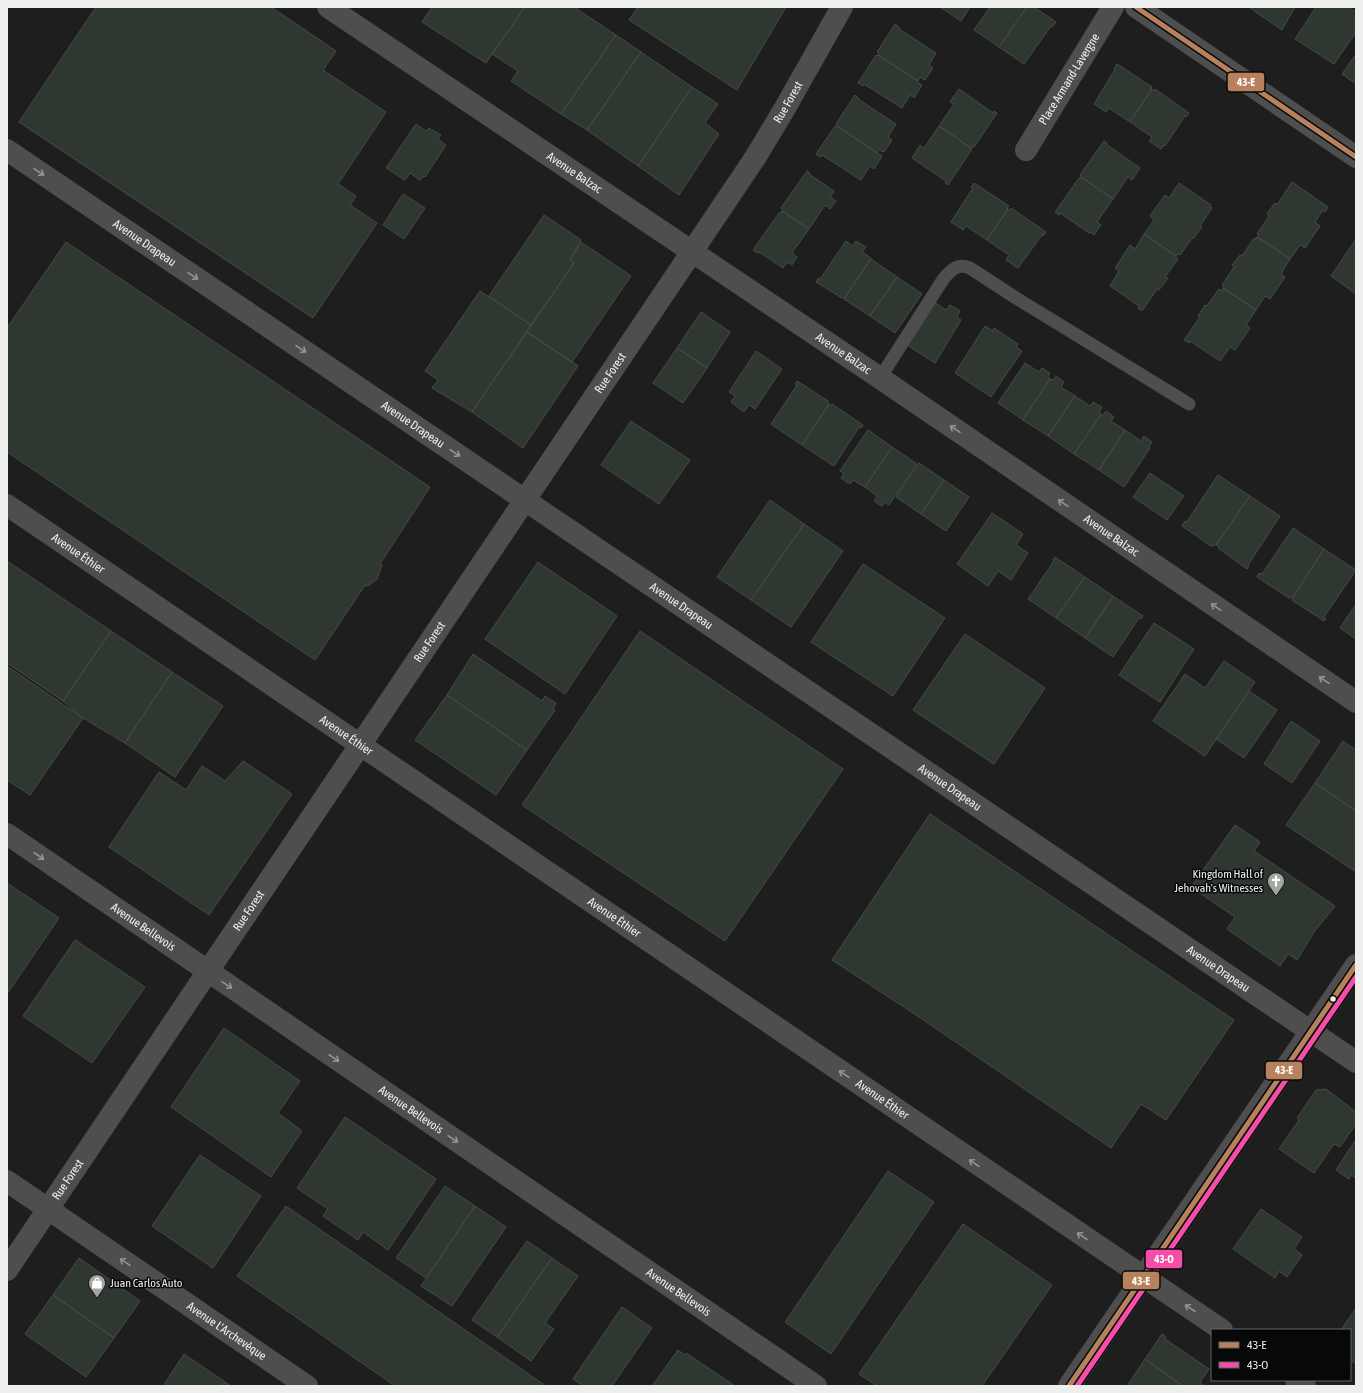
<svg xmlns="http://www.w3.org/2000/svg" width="1363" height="1393" font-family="'Asap Condensed',sans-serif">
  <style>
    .building { fill: #2f3731; stroke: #484a48 }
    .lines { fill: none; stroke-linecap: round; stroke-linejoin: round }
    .service { stroke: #4e4e4e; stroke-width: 13 }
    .minor { stroke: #4e4e4e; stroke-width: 22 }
    .bus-1-casing { stroke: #070908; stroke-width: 8 }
    .bus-2-casing { stroke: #070908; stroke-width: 8 }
    .bus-1 { stroke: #b6815c; stroke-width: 5 }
    .bus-2 { stroke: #f54da8; stroke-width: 5 }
    .oneway { stroke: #969696 }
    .bus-dot { fill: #edefed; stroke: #070908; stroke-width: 1.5 }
    .labels { text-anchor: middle; stroke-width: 3; stroke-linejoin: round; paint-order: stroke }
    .street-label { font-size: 12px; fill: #edefed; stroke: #070908 }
    .poi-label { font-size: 12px; fill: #edefed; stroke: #070908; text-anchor: end }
    .line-badge { stroke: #070908; stroke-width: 1.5 }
    .badge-label { font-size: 11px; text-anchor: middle; font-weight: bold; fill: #fff }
  </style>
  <rect width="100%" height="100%" fill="#1d1e1d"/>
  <path class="building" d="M96,7h175l65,44 -13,19 63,42 -48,72 18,12 -6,9 27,18 -64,95 -294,-196z
    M432,7h93l-39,56 -64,-41z
    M525,7h49l42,28 -55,79 -50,-33 7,-10 -26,-17z
    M638,7h148l-49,83 -108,-70z
    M940,7h30l-9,14z
    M990,7h37l-28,40 -25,-17z
    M1027,7h7l22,15 -4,5 -1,-1 -27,38 -25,-17z
    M1251,7h44l-13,23 -32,-22z
    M1316,7h32l8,5v20l-22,32 -39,-25z
    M895,24l4,3v2l37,24 -7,12 4,3 -8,12 -5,-3 -2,4 -40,-26 1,-2 -2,-1z
    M616,35l25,17 -54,78 -26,-16z
    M641,52l51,35 -54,79 -51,-36z
    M1356,54v30l-14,-10z
    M876,55l1,1 1,-1 40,26 -1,1 5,3 -8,13 -4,-3 -8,13 -38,-24 -1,2 -5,-3z
    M1117,64l35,23 -2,2h2l-22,33 -21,-14 -3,4 -12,-8 21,-35h-1z
    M692,87l26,17 -13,19 14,11 -40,61 -41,-29z
    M959,89l34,24 1,-2 3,2 -23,34h-2l-1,1 -32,-22 15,-22 -4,-2z
    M1152,89l2,2 1,-2 34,24 -3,4 -1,-1 -20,30 -1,-1 -3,4 -12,-8 3,-4 -22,-15z
    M855,95l3,3v1l38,25 -8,13 4,3 -8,12 -5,-2 -2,3 -40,-27 -1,-2z
    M416,124l10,7 3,-3 12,7 -3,4 8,6 -21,32 -1,-1 -4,4 -10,-7 -5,7 -19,-12z
    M835,126l1,1 1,-1 45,30 -8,13 -4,-3 -9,14 -39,-25 -2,2 -4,-3z
    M939,126l33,23 -24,36 -3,-2 1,-2 -34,-23 8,-13 4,3z
    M1104,141l3,2 -1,1 34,24 -8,12 -4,-3 -15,22 -32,-22 1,-1 -2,-1z
    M807,171l3,2 -1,1 25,17 -4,6 6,4 -6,8 -5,-4 -16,24 -27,-18 1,-2 -2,-1z
    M1081,177l32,22 -16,23 4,3 -7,10 -4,-3 -1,1 -29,-20 -1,2 -4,-3 24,-34h1z
    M1292,182l36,25 -3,5 -2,-2 -8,12 5,4 -15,22 -5,-3 -10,14 -33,-22 2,-2 -2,-1 12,-18 -2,-2 8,-11 2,2z
    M974,183l35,23 -2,2 1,1 -21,31 -21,-14 -3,4 -12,-8 22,-34 -2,-1z
    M1179,183l32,22 -1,2 2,1 -12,18 2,1 -9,12 -1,-1 -12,17 -2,-1 -2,2 -32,-22 10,-14 -4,-4 15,-21 4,3z
    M403,194l22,14 -21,31 -21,-14z
    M1011,208l35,24 -3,4 -1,-1 -24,33 -12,-8 3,-5 -22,-15 21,-31 2,1z
    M782,211l27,18 -17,24 5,4 -5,8 -5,-3 -4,6 -24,-16 -1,1 -5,-3 26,-37h1z
    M544,215l37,25 -11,20 4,3 -43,62 -42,-29z
    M1144,234l32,22v1l2,2 -13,18 3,1 -9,12 -2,-1 -15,22 -4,-3 1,-2 -29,-20 9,-15 -4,-3 15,-23 5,4z
    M1257,237l33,22 -9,15 4,3 -15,22 -5,-3 -9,14 -33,-22 1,-2 -2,-1 12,-18 -2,-2 8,-10 2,1 12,-18 2,1z
    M1356,239v55l-25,-18z
    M846,241l7,5 3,-5 10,6 -4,5 9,6 -27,41 -2,-2v1l-26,-16 2,-4 2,1z
    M66,242l364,245 -50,77 2,1 -5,14 -9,7 -3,-1 -50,75 -308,-208v-124z
    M581,242l50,34 -59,86 -45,-30 47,-69 -4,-3z
    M871,259l26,18 -27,39 -26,-17z
    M897,277l25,17 -27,39 -25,-17z
    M1223,288l33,22 -10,15 4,3 -15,22 -5,-3 -10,14 -30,-20 -1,2 -5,-3 16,-23 -2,-1 7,-11 2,1 12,-17 3,2z
    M480,291l51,34 -59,87 -40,-24 6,-8 -13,-9z
    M934,302l12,8 4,-5 10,6 -3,6 4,3 -26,43 -28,-18z
    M701,312l29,20 -23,36 -30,-20z
    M985,326l8,5 1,-3 24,16 -2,3 6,4 -31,46 -36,-24z
    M527,332l51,34 -55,82 -51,-36z
    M677,348l30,20 -24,35 -30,-20z
    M756,351l26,18 -27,40 -6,-4 -5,7 -13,-10 4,-6 -6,-4z
    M1025,363l14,9 3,-4 8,5 -2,4 2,2 -27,41 -25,-17z
    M1056,376l8,6 -3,5 14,9 -27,40 -25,-16 27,-41 3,1z
    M797,381l31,20v2l1,1 -27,41 -31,-21 26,-39 -2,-1z
    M1075,396l15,10 3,-4 9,5 -3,5 2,2 -27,40 -26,-18z
    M829,404l2,2 1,-2 31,21 -2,3 -2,-1 -25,39 -32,-21z
    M1106,411l8,6 -3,4 14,9 -26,40 -25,-16 27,-40 2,1z
    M631,421l59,39 -31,44 -58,-39z
    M868,430l24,17 -27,40 -12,-7 -3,4 -9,-6 3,-5 -4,-2z
    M1125,430l16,11 3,-5 8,6 -3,5 1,1 -26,39 -25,-17z
    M892,447l25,17 -28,41 -4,-3 -3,4 -8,-5 3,-5 -12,-9z
    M919,463l25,17 -23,34 -25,-17z
    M1150,473l34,23 -17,24 -34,-23z
    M1218,475l32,21 -34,49 -5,1 -29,-20 3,-5 1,2z
    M944,480l25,17 -23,34 -25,-17z
    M1250,496l30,20 -32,49 1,1 -2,3 -29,-21 1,-2 -3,-1z
    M770,500l34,24 -53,76 -34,-23z
    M992,513l31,21 -7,11 12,8 -17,27 -13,-9 -10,15 -31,-22z
    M804,524l39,27 -52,76 -40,-27z
    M1293,528l31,21 -31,48 -4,1 -32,-21 2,-4 3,1z
    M1324,549l32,21 -32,47 2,2 -2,2 -32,-21 1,-3z
    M1055,557l30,20 -29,41 -28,-19 26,-38 -1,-1z
    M7,561l104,70 -48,70 -56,-38z
    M538,562l79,54 -52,78 -80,-55z
    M863,564l82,54 -52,78 -82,-54z
    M1085,577l28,19 -28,42 -29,-20z
    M1113,596l30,20 -2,3 -2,-1 -26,39 -28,-19z
    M1356,604v35l-16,-11z
    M1154,623l40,26 -34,53 -41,-27z
    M111,631l61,41 -47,71 -42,-25 -20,-17z
    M640,631l203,138 -118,172 -203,-136z
    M965,634l80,54 -51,76 -81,-54z
    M473,654l69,47 3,-5 11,7 -3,6 2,1 -28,40 -80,-55z
    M1224,661l31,21 -50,74 -52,-35 32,-47 20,14z
    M7,666l76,52 -53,77 -23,-15z
    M172,672l51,34 -48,71 -50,-34z
    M1249,691l28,19 -33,48 -28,-19z
    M447,695l80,55 -31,45 -81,-55z
    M1291,721l29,20 -28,42 -28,-19z
    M1343,741l13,9v61l-41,-28z
    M243,761l49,33 -83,121 -100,-68 50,-75 27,18 16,-24 23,15z
    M1315,783l41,28v61l-70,-47z
    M930,814l304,206 -68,100 -25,-16 -30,44 -195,-133 -84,-55z
    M1235,825l25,17 -6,9 81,55 -21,26 -17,28 -9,-6 -8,12 -53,-37 8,-12 -44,-30z
    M7,883l52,35 -52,76z
    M75,940l70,47 -53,76 -69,-47z
    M224,1028l76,53 -22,32 24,18 -31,46 -100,-70z
    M1326,1089l30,23v12l-16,23 -6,-3 -20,29 -35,-24 20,-29 -2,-2 19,-28z
    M345,1117l91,62 -48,71 -25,-18 -5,8 -35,-24 5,-7 -31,-21z
    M1356,1139v39l-5,-3 -2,4 -13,-9z
    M200,1155l61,41 -48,72 -61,-42z
    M888,1171l46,31 -103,152 -46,-32z
    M445,1186l30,20 -49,72 -30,-20z
    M286,1206l260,180h-151l-158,-110z
    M475,1206l31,21 -54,79 -31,-20z
    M1261,1209l41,28 -8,12 8,6 -15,22 -8,-6 -4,7 -42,-29z
    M963,1224l89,61 -70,101h-105l-18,-12z
    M527,1241l25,17 -55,79 -25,-17z
    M79,1258l61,43 -26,37 -61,-43z
    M552,1258l26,18 -33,47 9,6 -23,32 -34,-24z
    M53,1295l61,43 -28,39 -61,-43z
    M622,1307l30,21 -40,58h-29l-10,-7z
    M1356,1308v56l-6,-4v-30h-9z
    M1162,1334l4,3 -1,2 44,30 -9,13 3,3 -1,1h-19l-38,-27z
    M678,1350l7,5 1,-2 49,33h-83z
    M184,1354l41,28 -3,4h-59z
    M1145,1359l38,27h-56z
    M225,1382l6,4h-9z"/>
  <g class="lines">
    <path class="service" d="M880,378l64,-100c8,-9 14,-15 26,-10l46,30 173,106"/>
    <g class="minor">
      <path id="s1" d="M328,7l552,371 476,324"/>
      <path d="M1136,7l220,150"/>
      <path id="s2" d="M7,150l1349,912"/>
      <path id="s3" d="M1026,150l87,-143"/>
      <path id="s4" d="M7,505l1215,825"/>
      <path id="s5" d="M7,834l809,552"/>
      <path id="s6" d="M7,1181l300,205"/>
      <path id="s7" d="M7,1270l748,-1112 30,-50 57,-101"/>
      <path d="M1296,1380l9,6"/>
      <path d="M1069,1386l287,-421"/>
    </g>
    <g class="bus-1-casing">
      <path id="bus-1" d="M1136,7l220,150
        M1069,1386l287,-421"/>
    </g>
    <g class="bus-2-casing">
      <path id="bus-2" d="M1077,1386l279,-409"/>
    </g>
    <use href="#bus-1" class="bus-1"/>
    <use href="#bus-2" class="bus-2"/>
  </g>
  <defs><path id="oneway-shaft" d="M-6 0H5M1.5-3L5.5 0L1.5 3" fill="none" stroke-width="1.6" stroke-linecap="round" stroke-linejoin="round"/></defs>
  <g class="oneway">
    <use href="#oneway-shaft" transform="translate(39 172) rotate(34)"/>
    <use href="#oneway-shaft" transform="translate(193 276) rotate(34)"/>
    <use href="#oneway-shaft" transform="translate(301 349) rotate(34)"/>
    <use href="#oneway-shaft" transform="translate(955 429) rotate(-146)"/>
    <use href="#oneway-shaft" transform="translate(455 453) rotate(34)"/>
    <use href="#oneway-shaft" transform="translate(1063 503) rotate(-146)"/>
    <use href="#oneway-shaft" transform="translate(1216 607) rotate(-146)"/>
    <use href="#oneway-shaft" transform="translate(1324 680) rotate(-146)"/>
    <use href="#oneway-shaft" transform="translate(39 856) rotate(35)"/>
    <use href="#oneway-shaft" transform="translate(227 985) rotate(34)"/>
    <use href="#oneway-shaft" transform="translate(334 1058) rotate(34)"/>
    <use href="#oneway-shaft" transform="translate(844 1074) rotate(-146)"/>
    <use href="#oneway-shaft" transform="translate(453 1139) rotate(34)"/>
    <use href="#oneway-shaft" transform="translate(974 1163) rotate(-146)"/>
    <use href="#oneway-shaft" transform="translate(1082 1236) rotate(-146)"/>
    <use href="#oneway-shaft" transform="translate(125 1262) rotate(-146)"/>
    <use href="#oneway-shaft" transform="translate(1190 1308) rotate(-146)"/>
  </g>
  <defs>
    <g id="church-pin" transform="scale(0.9)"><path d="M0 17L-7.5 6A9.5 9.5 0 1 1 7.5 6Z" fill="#a4a6a4" stroke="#070908"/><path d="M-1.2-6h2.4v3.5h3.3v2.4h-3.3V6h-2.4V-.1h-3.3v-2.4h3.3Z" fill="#fff"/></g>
    <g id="shop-pin" transform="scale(0.9)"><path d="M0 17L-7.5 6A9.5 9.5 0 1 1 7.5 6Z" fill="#a4a6a4" stroke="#070908"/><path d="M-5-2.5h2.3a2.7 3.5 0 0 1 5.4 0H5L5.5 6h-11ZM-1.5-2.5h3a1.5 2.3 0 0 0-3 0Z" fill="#fff"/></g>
  </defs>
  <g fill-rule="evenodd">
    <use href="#church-pin" x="1276" y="881"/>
    <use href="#shop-pin" x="97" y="1283"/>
  </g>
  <circle class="bus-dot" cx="1333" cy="999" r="3.5"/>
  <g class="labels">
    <g class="street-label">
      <text dy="4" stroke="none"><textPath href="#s3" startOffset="83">Place Armand-Lavergne</textPath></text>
      <text dy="4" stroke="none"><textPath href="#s7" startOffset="1405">Rue Forest</textPath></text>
      <text dy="4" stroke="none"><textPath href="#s1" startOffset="297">Avenue Balzac</textPath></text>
      <text dy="4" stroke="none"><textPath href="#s2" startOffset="166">Avenue Drapeau</textPath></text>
      <text dy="4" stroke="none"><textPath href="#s1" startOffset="621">Avenue Balzac</textPath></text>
      <text dy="4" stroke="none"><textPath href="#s7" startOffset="1081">Rue Forest</textPath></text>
      <text dy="4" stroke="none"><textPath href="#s2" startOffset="490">Avenue Drapeau</textPath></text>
      <text dy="4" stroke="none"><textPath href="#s1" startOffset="945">Avenue Balzac</textPath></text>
      <text dy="4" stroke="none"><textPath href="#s4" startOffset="86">Avenue Éthier</textPath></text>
      <text dy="4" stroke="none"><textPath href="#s2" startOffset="814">Avenue Drapeau</textPath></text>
      <text dy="4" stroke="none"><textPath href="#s7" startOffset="757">Rue Forest</textPath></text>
      <text dy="4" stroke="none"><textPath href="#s4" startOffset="410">Avenue Éthier</textPath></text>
      <text dy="4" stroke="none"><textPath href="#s2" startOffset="1138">Avenue Drapeau</textPath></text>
      <text dy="4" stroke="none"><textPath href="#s7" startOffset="433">Rue Forest</textPath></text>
      <text dy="4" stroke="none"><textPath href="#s4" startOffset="734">Avenue Éthier</textPath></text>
      <text dy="4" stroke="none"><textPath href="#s5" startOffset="165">Avenue Bellevois</textPath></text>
      <text dy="4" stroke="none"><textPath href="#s2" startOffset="1462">Avenue Drapeau</textPath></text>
      <text dy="4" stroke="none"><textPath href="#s4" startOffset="1058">Avenue Éthier</textPath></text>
      <text dy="4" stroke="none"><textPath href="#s5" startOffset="489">Avenue Bellevois</textPath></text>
      <text dy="4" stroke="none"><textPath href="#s7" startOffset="109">Rue Forest</textPath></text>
      <text dy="4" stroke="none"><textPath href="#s5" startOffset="813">Avenue Bellevois</textPath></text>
      <text dy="4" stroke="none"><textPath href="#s6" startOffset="266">Avenue L'Archevêque</textPath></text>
    </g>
    <g class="poi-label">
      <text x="1263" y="878">Kingdom Hall of<tspan x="1263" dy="14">Jehovah's Witnesses</tspan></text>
      <text x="110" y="1287" text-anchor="start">Juan Carlos Auto</text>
    </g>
  </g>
  <g class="line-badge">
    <rect x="1227" y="72" width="38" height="20" rx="4" fill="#b6815c"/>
    <rect x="1265" y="1061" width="38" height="19" rx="4" fill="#b6815c"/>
    <rect x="1145" y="1249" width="38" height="20" rx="4" fill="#f54da8"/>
    <rect x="1122" y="1271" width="38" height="19" rx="4" fill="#b6815c"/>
  </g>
  <g class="badge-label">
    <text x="1246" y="86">43-E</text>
    <text x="1284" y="1074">43-E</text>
    <text x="1164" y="1263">43-O</text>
    <text x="1141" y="1285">43-E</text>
  </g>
  <rect width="1363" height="1393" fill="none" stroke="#edefed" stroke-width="16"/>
  <rect x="1211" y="1329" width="140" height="52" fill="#070908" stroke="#636564"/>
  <rect x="1219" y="1342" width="20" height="6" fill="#b6815c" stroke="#636564"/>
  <text x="1247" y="1349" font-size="12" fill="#edefed">43-E</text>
  <rect x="1219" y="1362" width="20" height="6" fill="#f54da8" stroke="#636564"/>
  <text x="1247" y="1369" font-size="12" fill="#edefed">43-O</text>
</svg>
